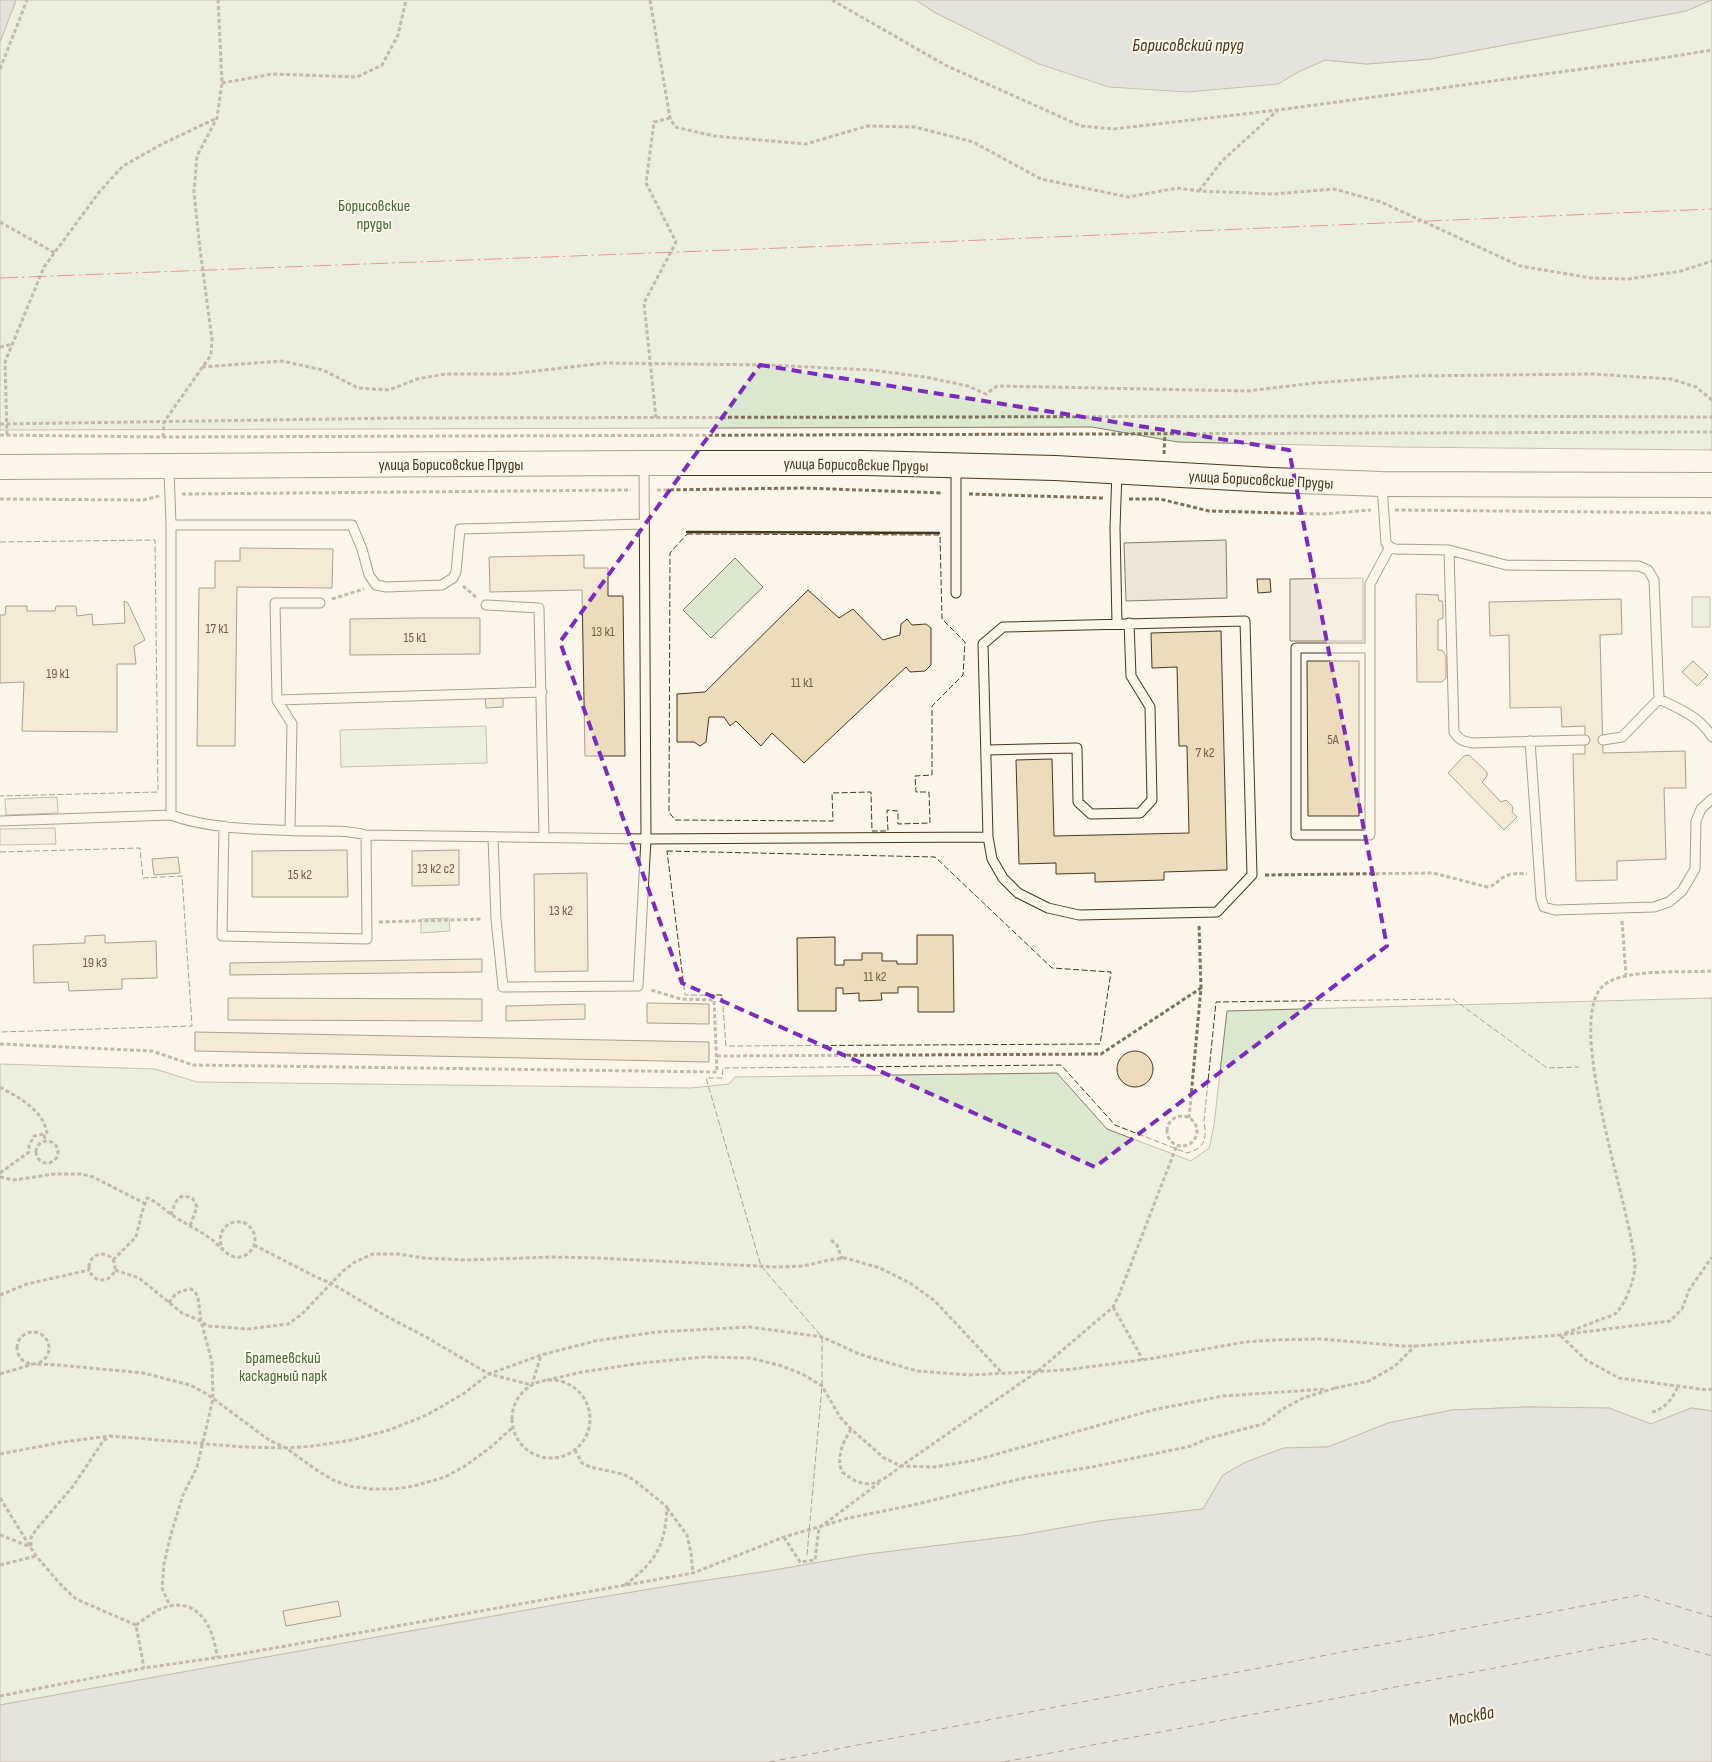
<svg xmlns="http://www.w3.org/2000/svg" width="1712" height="1762" font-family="'Sofia Sans Condensed',sans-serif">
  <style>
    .green { fill: #dce7d0; stroke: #887966 }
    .parking { fill: #ede7d9; stroke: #887966 }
    .water { fill: #c9cecd; stroke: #887966 }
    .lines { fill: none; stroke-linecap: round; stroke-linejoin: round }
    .ferry { stroke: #4a3520; stroke-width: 1; stroke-dasharray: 6 5; stroke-linecap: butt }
    .building { fill: #ecdcbc; stroke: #4a3520 }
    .service-casing { stroke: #4a3520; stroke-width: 11 }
    .secondary-casing { stroke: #4a3520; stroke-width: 26 }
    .path { stroke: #7f6f5c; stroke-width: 3; stroke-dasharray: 4 2.5; stroke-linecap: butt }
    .service { stroke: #fbf6e9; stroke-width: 9 }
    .secondary { stroke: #fbf6e9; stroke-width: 24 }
    .fence { stroke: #4a3520; stroke-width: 1; stroke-dasharray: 6 2.5; stroke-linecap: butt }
    .wall { stroke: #4a3520; stroke-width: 2.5 }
    .power { stroke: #c62828; stroke-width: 1; stroke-dasharray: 18 4 2.5 4; stroke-linecap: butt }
    .marked { fill: none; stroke: #7b2cbf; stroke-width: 4; stroke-dasharray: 10 6; stroke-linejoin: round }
    .labels { text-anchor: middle; stroke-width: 4; stroke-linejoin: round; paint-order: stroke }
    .number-label { font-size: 14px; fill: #725f47 }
    .park-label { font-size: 16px; fill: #436837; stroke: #fbf6e9 }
    .street-label { font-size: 16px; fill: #4a3520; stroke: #fbf6e9 }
    .water-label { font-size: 18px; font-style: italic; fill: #4a3520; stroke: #fbf6e9 }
  </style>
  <rect width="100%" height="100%" fill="#fbf6e9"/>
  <path class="green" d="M16,0h900l18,12 105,52 239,20 20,-12 27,-12 42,4 63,-5 256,-48 26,-11v450l-316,-3 -218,-5 -86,-15 -1092,3v-388z
    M735,558l28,29 -52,51 -28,-28z
    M1692,597h18v30h-18z
    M486,726l1,37 -146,4 -1,-37z
    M449,918l1,13 -29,2v-14z
    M1712,998v413l-21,-3 -40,16 -42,-16 -82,-1 -75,3 -64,13 -60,24 -44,1 -38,14 -23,13 -20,34 -103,12 -78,14 -161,20 -98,17 -76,11 -121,20 -566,102v-641l155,5 42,13 494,6 38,-4 6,-7 322,-4 50,56 84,32 18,-13 5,-23 13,-114z"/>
  <path class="parking" d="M1226,540l1,58 -101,3 -2,-58z
    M1363,578v63h-73v-62z
    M57,797l1,16 -52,2 -1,-16z
    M55,828l1,16 -56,1v-16z"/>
  <path class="water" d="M0,0h16l-16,42z
    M916,0h795l-25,11 -256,48 -63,5 -42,-4 -27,12 -20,12 -91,8 -78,-5 -70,-23 -105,-52z
    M1527,1407l82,1 42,16 40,-16 21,3v351h-1712v-57l566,-102 121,-20 76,-11 98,-17 161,-20 78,-14 103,-12 20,-34 23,-13 38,-14 44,-1 60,-24 64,-13z"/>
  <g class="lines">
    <path class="ferry" d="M769,1762l871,-167 72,22
      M1004,1762l647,-124 61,18"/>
  </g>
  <path class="building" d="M240,548l93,1 -1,39 -95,-1 -2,159h-38l2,-158h16v-27h25z
    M584,555v13h24v28h15l2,160h-40l-3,-166 -92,2 -1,-35z
    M1257,579h13l1,13 -13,1z
    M808,590l31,28 14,-9 30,31 17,-5 1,-11 6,-5 5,6 14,-1 5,4v37l-6,6 -15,1 -4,-5 -102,96 -32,-30 -11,13 -25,-25 -6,5 -6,-9h-15l-3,25 -6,4 -6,-4h-17v-48l28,-2z
    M1416,594l22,1 1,6h3l1,4v13l-5,2v30h4l4,6v22l-4,4h-25z
    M1621,599l1,35 -22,1 3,118 82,-2 1,37h-22l2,71 -49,2v19l-41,1 -3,-127h12v-28l-23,1 -1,-20 -51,1 -1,-73 -19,1 -1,-34z
    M124,601l4,2 17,37 -11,6 2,18h-19v68l-95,-1 2,-49 -24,1v-68h5l1,-9h21v5h28l1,-5h20l1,10 15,-2 1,11 32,-2z
    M417,618h63v36l-130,1v-36z
    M1221,631l6,239 -63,2v8l-69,2v-9l-39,1v-11l-37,1 -3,-104 36,-1 2,77 135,-3 -2,-87h-8l-2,-79 -25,1 -1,-35z
    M1307,661h52v155h-51z
    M1693,661l15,14 -11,11 -15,-14z
    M485,696h18v11l-17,1z
    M1469,755l18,17v4l-5,6 19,20 5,-2 7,7 -1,5 5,5 -13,13 -56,-57 16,-17z
    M347,850l1,47h-96v-46z
    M459,850v35l-47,1v-35z
    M178,857l2,16 -26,2 -2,-16z
    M587,873l1,98 -53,1 -1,-98z
    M105,935v8l51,-2 1,37 -35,1v10l-53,2 -1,-9 -34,1 -1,-38 52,-2v-7z
    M917,935h36l1,77h-36v-25h-20v6h-17l1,7 -23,1v-8l-16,1v-6h-7v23h-38l-1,-73 38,-1v28h9v-5h18v-7h20v8h15v3h20z
    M482,959v13l-252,3v-12z
    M228,998l254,1v22l-254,-1z
    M647,1003l62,1v20l-62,-1z
    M585,1004v15l-79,2v-15z
    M195,1032l514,10v20l-514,-11z
    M1117 1069a18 18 0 1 1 36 0a18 18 0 1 1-36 0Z
    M338,1601l3,15 -55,10 -3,-15z"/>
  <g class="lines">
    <g class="service-casing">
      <path id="service" d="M956,465v128
        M169,468l2,57v290
        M1117,472l-2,56 2,96
        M1382,486l4,57 4,4 5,2 54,1 5,182c5,8 9,9 18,11l113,-3
        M171,525h181l10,24 7,26 7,10 10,2 56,-2 11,-7 3,-6 4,-43 183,-5
        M1449,550l57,15 133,1 9,4 6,10 5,119
        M486,605l53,3 5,229
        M1245,621l7,254 -35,37 -138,3 -31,-7 -30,-15 -15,-15 -11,-19 -4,-22 -5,-193 20,-17z
        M1370,648h-74v187h74v-251l20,-37
        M277,700l-2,-97h45
        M1603,740l19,-3 37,-38c21,10 41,18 53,38
        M1530,741l11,157 3,9 11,3 99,-3 15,-5 13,-11 13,-22 1,-48 5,-12 11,-10
        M986,750l91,-2 1,54 13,12 49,-1 12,-13 -2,-93 -19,-31 -2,-53
        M0,821l171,-6c37,14 94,15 134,16 20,0 41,-1 61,4l280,4 342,-2
        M224,826l-2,110 145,3 -1,-104
        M290,830l2,-106 -15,-24 265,-8
        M493,837l3,82 7,68 135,-1 8,-147 -2,-376"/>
    </g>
    <g class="secondary-casing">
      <path id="secondary" d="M0,467l644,-4h222l189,5 216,12 111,4 330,1"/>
    </g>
    <path class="path" d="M650,0l20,118 5,9 39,9 92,8 61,-18 48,1 58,15 68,37 87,18 49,-9 22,3 75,3 60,-5 47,13 139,64 71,12 38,1 52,-8 31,-10
      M832,0l113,65 136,61 33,3 164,-19 378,-51 56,-9
      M0,69l27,-69
      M222,83l51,-9 84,3 25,-12 16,-30 8,-35
      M1199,191l23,-30 56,-51
      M0,222l55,31
      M0,347l12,-3
      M202,367l80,-6 41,9 35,18 31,2 28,-11 28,-5h64l96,-11 163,2 103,5 54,7 43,9 18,8 11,-8 251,5 66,-8 94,-7 186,-2 77,5 25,8 16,13
      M656,418l-12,-115 32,-61 -30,-59 8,-61 16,-4
      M0,424l401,-6 1042,-2 269,1
      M0,435l163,2 1549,-5
      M7,435l-2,-73 39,-95 56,-76 23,-25 39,-22 55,-26
      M163,437l1,-15 47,-67 1,-16 -12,-90 -6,-57 3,-36 20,-38 5,-35 -4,-83
      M1164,454l1,-21
      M657,490l146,-2 140,5
      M182,494l449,-4
      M969,494l134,4
      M0,499l143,1 16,-4
      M1129,499h31l49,12 114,3 48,-4
      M1395,510l317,3
      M463,586l14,12
      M332,599l32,-10
      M1265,875l168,-2 54,14c8,-1 9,-5 15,-9 8,-5 16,-5 25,-4
      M1622,921l4,54
      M379,922l104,-3
      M0,1044l152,7 41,14 524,7 -3,-72 -33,-1 -30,-9
      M717,1056l384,-2 100,-66
      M0,1087c19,11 42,22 47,45l-3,2 1,7
      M1167 1131a15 15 0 1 1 30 0a15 15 0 1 1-30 0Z
      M1189,1118l12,-130 -2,-64
      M36 1152a11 11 0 1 1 22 0a11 11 0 1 1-22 0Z
      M0,1173l29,-21v-6l5,-10 10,-2
      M0,1177l14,3 40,-6h27l12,3 51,26
      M171,1215c4,-13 7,-24 22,-16l4,8 -7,19
      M831,1240l6,5 5,14
      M254,1245l62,32 15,6 53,32 42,22 63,37 43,11 9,-30
      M89 1267a13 13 0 1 1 26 0a13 13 0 1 1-26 0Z
      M113,1260l23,-23 6,-25 5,-14c11,4 16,11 25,17 13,9 27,15 39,24 7,5 13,14 21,17 7,3 16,0 20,-7 4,-5 4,-12 1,-18 -11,-20 -42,-5 -30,19
      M115,1270l24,8 43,35 19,8 6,5 41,3 40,-5 13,-9 42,-44 12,-9 18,-8h25l26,4 43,2 85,-3 46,1 179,9 26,-1 26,-6 16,-2 35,10 30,15 25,18 67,72
      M0,1295l27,-11 62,-14
      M169,1303c6,-10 10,-12 22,-14l4,3 3,5 3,24 11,41 1,37 -16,68 -14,28 -12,39 -7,30 -2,24 8,18
      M1113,1307l30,53
      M17 1348a16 16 0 1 1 32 0a16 16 0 1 1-32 0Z
      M1565,1333c12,-4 24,-9 36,-14 4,-1 10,-3 14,-5 10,-8 20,-36 20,-48 -2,-53 -73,-247 -31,-281 22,-17 80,-12 108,-14
      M1561,1336l25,24 33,18 88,12 5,-1
      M0,1374l33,-10 26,1 84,8 47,12 17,9 62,46 17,8 29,21 18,11 16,6 22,3h23l20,-3 31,-9 20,-11 26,-19 22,-20
      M547,1380l35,-8 60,-9 61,-6 47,1 32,8 22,9 18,11 18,31 11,12 33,29 17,8 33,1 42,-7 177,-50 70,-14 103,-7
      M512 1419a39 39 0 1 1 78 0a39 39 0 1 1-78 0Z
      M1335,1388l34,-7 26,-15 20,-20
      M1652,1412c13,-3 21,-14 26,-26
      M851,1429c-8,14 -15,27 -9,43 25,20 37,12 59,-6l137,-95 75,-64 6,-12 58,-150
      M575,1450l7,13 8,4 33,7 11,6 33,27c-2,40 -11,54 -42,78
      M0,1454l63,-12 47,-6 134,11 42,1 27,-2 39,-6 37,-10 38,-15 36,-21 26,-20 52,-19 54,-14 61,-9 94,-5 72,10 37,17 58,17 53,4 95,-5 84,-11 96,-17 27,-2 49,-1 82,7h12l145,-11 110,-14 12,-12 7,-19 23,-33
      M0,1498l36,58 26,30 14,13 60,26 8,43
      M667,1508l20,27 4,18 2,20
      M0,1535l31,12
      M784,1537l16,25 15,-2 4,-32 60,-45
      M31,1546v-8l4,-7 39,-46 29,-44 6,-4
      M0,1565l36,-9
      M136,1625c9,-6 18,-14 27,-17 35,-13 51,20 54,49
      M0,1696l144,-28 91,-13 458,-82 91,-36 65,-19 64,-13 111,-27 68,-11 99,-21 15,-7 57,-15 20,-15 20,-11 32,-10"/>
    <use href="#service" class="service"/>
    <use href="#secondary" class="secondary"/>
    <path class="fence" d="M687,534l253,1 2,84 23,23 -2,33 -31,31v69l-17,1 1,16h13l1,31 -32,1v-13l-11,-1 1,21h-16l-1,-39 -39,1 1,28 -158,-1 -6,-8 1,-259z
      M0,542l155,-2 3,252 -158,4
      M667,851l268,6 117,111 59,4 -11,72 -374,2 -4,-51h-37z
      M0,852l140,-4 3,30 39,-2 10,150 -192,6
      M807,1555l15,-169v-49l-61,-71 -55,-188h16l1,-10 338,-3 54,60 72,28c18,-5 20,-14 17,-32l12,-119 237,-3 94,69 32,-1"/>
    <path class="wall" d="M687,532l252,1"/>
    <path class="power" d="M0,278l912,-35 800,-34"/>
  </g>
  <path d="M0 0H1712V1762H0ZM760,365l529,85 98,496 -292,221 -413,-184 -122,-341z" fill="#fbf6e9" fill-opacity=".55" fill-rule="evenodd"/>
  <path class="marked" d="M760,365l529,85 98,496 -292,221 -413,-184 -122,-341z"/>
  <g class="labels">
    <g class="number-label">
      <text x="217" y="633">17 к1</text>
      <text x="603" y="636">13 к1</text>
      <text x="415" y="642">15 к1</text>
      <text x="58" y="678">19 к1</text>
      <text x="802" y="687">11 к1</text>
      <text x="1333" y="744">5А</text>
      <text x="1205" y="757">7 к2</text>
      <text x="436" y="873">13 к2 с2</text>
      <text x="300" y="879">15 к2</text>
      <text x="561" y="915">13 к2</text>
      <text x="95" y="967">19 к3</text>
      <text x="875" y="981">11 к2</text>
    </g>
    <g class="park-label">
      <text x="374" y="211">Борисовские<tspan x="374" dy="18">пруды</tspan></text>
      <text x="283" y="1363">Братеевский<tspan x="283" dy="18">каскадный парк</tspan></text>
    </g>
    <g class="street-label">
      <text x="451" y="470">улица Борисовские Пруды</text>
      <text transform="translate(856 464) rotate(1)" y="6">улица Борисовские Пруды</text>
      <text transform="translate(1261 479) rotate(3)" y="6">улица Борисовские Пруды</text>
    </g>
    <g class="water-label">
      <text x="1188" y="51">Борисовский пруд</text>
      <text transform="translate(1471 1716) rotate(-11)" y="6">Москва</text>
    </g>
  </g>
</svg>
